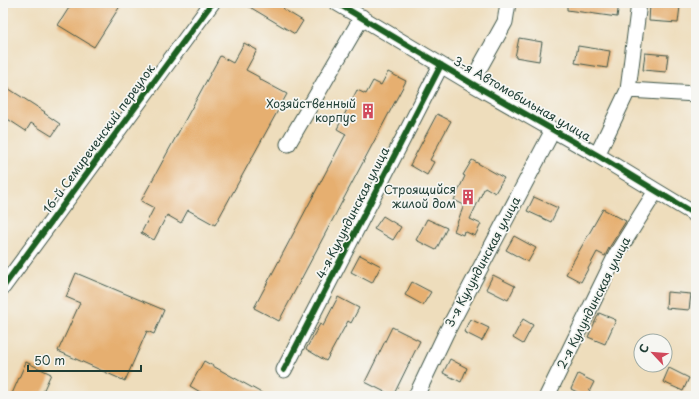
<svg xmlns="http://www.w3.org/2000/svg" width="699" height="399" font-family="'Playpen Sans',sans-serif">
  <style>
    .building { fill: #e6af70 }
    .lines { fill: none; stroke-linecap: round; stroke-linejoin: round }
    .minor-casing { stroke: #3e5548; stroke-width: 17 }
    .minor { stroke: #fff; stroke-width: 15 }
    .cycleway-casing { stroke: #f6f6f2; stroke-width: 8 }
    .cycleway { stroke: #1b5e20; stroke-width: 6 }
    .labels { text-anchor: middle; stroke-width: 3.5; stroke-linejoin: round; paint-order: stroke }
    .street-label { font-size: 12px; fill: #1f3d34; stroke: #f6f6f2 }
    .poi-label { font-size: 12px; fill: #1f3d34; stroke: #f6f6f2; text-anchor: end }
  </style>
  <rect width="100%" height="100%" fill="#f6f6f2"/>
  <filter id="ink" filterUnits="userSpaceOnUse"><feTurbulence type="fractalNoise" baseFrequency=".025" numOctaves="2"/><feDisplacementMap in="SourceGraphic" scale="8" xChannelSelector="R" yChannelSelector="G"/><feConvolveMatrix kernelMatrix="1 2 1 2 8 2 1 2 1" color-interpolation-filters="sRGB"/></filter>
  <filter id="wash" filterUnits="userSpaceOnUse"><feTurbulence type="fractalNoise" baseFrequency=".012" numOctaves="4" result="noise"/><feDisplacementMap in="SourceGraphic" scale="16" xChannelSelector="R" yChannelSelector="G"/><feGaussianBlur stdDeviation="0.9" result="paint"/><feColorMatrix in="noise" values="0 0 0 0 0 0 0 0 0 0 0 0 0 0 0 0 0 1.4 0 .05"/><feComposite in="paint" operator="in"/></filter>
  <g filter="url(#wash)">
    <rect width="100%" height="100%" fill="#eeddbc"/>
    <g id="blocks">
      <path class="building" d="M72,3h50l-28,44 -36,-22z
        M243,3h35l7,4 -2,2 20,12 -8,13z
        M567,3h52l-2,14 -50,-7z
        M650,4l30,2 -2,17 -29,-2z
        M519,38l23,4 -3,19 -24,-4z
        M244,43l13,7 -11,20 13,7v2l28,15 -72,131 -27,-15 -7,13 -14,-8 -13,25 -13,-7 13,-25 -13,-7 79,-145 13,7z
        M578,46l32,5 -3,17 -32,-5z
        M645,53l23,2 -2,17 -23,-2z
        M388,72l18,9 -127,240 -25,-13 92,-174 -9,-5 20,-39 9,4 7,-13 8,4z
        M3,85l42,27 -1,1 16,11 -8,12 -21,-13 -5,8 -23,-15z
        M437,114l14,7 -21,39 4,2 -7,13 -17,-10z
        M472,160l32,18 -9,15 -10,-6 -15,32 11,5 -6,12 -11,-5 -1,4 -9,-4 10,-26 -10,-5 11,-24 -2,-1z
        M534,197l24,11 -7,14 -24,-11z
        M603,209l23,12 -17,27 -4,8 -8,-4 -16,30 -15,-8z
        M383,216l18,11 -8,13 -19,-11z
        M427,219l20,9 -11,22 -20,-10z
        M514,236l22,12 -8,14 -22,-12z
        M360,255l21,11 -9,17 -21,-11z
        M76,273l88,37 -10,24 -7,-3 -22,50 -67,-30 22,-48 -14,-6z
        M493,275l22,11 -7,14 -22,-11z
        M412,282l19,10 -8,13 -18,-10z
        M667,292l24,2 -2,16 -23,-2z
        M338,297l21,11 -8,15 -3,-2 -22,40 -20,-12 14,-25 3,2z
        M599,313l17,7 -11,24 -17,-7z
        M470,319l19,9 -7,13 -18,-9z
        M523,319l10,6 -10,19 -10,-6z
        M392,327l28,14 -27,55 -28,-14z
        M450,359l17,9 -6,14 -18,-9z
        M204,361l63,35h-60l-17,-10z
        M26,362l25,12 -10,22h-30z
        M669,368l20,10 -6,13 -20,-9z
        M578,374l16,8 -7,14h-2l-14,-7z"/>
    </g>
  </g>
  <g filter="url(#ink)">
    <use href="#blocks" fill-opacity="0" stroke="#3e5548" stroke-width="1"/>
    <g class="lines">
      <g class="minor-casing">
        <path id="minor" d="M337,3l134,80 126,72 99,60
          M471,83l34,-61 3,-19
          M628,90l68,4
          M288,144l74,-127
          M597,155l31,-65 11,-87
          M3,287l209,-284
          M284,370l157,-305
          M416,396l30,-63 107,-203
          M547,396l70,-143 39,-62"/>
      </g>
      <use href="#minor" class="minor"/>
      <g class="cycleway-casing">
        <path id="cycleway" d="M337,3l134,80 126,72 99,60
          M3,287l209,-284
          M284,370l157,-305"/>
      </g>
      <use href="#cycleway" class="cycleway"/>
    </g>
  </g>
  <defs>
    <g id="building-bare" transform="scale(1.2)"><path d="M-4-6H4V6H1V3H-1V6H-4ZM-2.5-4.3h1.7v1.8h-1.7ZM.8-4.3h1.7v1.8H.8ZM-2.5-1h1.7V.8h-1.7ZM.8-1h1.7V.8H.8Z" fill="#d1495b" stroke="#f6f6f2" stroke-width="2.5" paint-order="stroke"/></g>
  </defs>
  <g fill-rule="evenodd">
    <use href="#building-bare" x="368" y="111"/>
    <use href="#building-bare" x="468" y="197"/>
  </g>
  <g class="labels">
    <g class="street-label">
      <text transform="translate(522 99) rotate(30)" y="4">3-я Автомобильная улица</text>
      <text transform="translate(99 139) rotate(-54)" y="4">16-й Семиреченский переулок</text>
      <text transform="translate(353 213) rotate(-63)" y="4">4-я Кулундинская улица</text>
      <text transform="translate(483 262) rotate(-62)" y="4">3-я Кулундинская улица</text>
      <text transform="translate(594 303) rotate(-63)" y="4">2-я Кулундинская улица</text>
    </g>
    <g class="poi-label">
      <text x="356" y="108">Хозяйственный<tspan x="356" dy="14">корпус</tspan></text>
      <text x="456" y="194">Строящийся<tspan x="456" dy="14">жилой дом</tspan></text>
    </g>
  </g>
  <rect width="699" height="399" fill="none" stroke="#f6f6f2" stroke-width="16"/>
  <g transform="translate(653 353) rotate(296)"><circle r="19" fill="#f6f6f2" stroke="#a0aca6"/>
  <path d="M0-3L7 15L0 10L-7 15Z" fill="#d1495b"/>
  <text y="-6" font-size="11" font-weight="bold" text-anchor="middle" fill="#1f3d34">С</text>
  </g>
  <path d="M28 365v6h113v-6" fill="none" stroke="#1f3d34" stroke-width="2"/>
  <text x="34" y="365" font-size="12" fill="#1f3d34" stroke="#f6f6f2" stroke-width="3" paint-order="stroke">50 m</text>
</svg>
